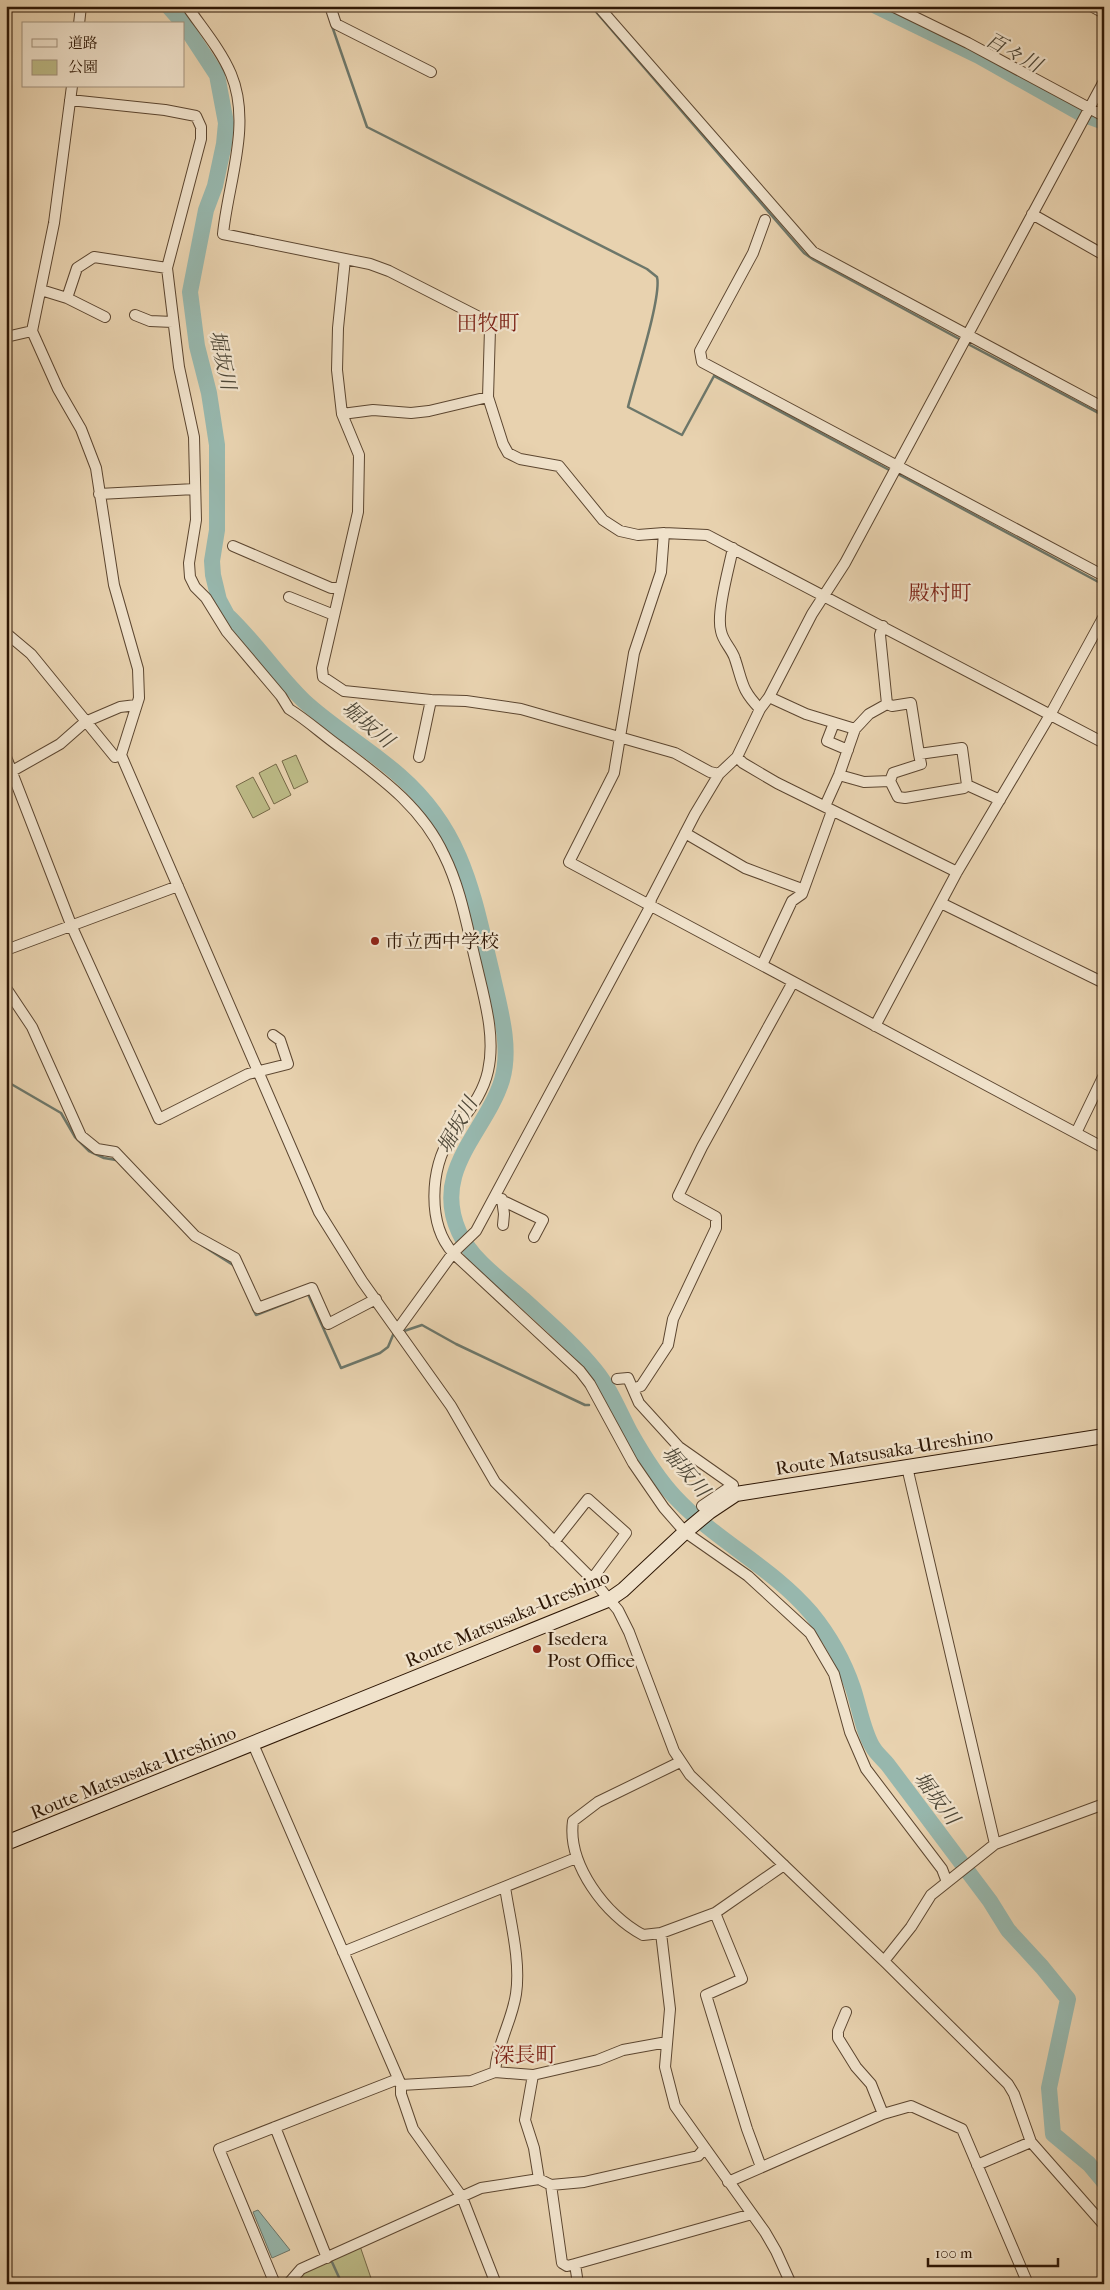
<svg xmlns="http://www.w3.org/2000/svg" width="1110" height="2290" font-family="'IM FELL French Canon','Noto Serif JP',serif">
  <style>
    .green { fill: #bcba86; stroke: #756846 }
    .water { fill: #97b7ad; stroke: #6d776a }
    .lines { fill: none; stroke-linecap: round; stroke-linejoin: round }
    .stream { stroke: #6d776a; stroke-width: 2.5 }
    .river { stroke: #97b7ad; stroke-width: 16 }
    .minor-casing { stroke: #5c4630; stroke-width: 12 }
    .secondary-casing { stroke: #2e1705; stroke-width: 16 }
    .minor { stroke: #f0e2cb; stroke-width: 10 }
    .secondary { stroke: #f0e2cb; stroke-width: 14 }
    .poi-dot { fill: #8f2418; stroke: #f0e2cb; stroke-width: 2 }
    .labels { text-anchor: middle; stroke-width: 4.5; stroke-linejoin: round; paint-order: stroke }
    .poi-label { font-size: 19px; fill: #2e1705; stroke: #f0e2cb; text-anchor: start }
    .street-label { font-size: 19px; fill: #2e1705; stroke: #f0e2cb }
    .water-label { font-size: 20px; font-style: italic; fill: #4e4737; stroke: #f0e2cb }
    .quarter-label { font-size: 21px; fill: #7a1f14; stroke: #f0e2cb }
  </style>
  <rect width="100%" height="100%" fill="#e8d2af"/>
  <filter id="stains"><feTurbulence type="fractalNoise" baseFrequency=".004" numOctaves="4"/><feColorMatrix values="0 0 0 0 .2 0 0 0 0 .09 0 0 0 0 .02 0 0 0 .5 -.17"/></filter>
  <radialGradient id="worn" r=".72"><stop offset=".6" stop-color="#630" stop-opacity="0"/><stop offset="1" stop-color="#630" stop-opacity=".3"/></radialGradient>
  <path class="green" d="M296,755l12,27 -14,7 -12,-28z
    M276,764l15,31 -17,9 -15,-31z
    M253,777l17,32 -17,9 -17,-32z
    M360,2246l13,38h-82l6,-10z"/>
  <path class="water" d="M258,2210l32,40 -18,8 -19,-46z"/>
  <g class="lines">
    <path class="stream" d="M591,6l213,247 10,7 147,80
      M332,26l35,101 280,142 10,8c5,20 -23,105 -29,130l54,28 32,-59 177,95
      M966,343l138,73
      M896,473l208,112
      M6,1081l55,32 14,24 14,14 15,7 12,2
      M192,1239l41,26
      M308,1294l33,74 39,-15 8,-6 5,-12 3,-1
      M253,1309l3,6 38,-15
      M401,1332l21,-7 34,19 129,61h4
      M332,2262l10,22"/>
    <path class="river" d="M168,6l15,17 34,52 9,48 -2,21 -9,42 -9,24 -16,82 7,54 12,47 8,52v85l-5,31 1,14 6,25 8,15c28,26 49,59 77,86 29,27 66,48 96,75 64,56 73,119 92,197 7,33 20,73 10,107 -16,52 -71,90 -43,152 12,27 42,48 64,67 24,22 51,45 72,71 15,18 24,41 35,62 13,23 27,46 45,65 41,44 97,70 136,116 18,22 33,49 42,75 6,18 11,47 21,61 4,6 10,11 14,16l102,136 18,29 34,37 26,32 -19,89 4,46 36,30 15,18
      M876,6l103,50 103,58 22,8"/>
    <g class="minor-casing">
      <path id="minor" d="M187,6c15,22 34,44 44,68 21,50 -3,109 -8,160l147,30 19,7 98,50 3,8 -2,68 15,47 5,9 12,6 39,7 44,54 17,11 18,4 26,-2 43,2 397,208
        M330,6l6,18 95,48
        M598,6l215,246 291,156
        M892,6l76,37 136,73
        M1091,6l13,7
        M79,24l2,-18
        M72,86l-18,137 -22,108 26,58 23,40 15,39 18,117 24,84 1,29 -18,57 198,457 43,69 89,125 44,76 97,97 26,31 11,22 45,119 16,24 196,188 122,121 6,10 17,48 73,83
        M70,100l95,10 31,6 5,11v12l-34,129 12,99 15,70 2,83 -7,43 1,14 5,10 11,11 21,34 54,64 8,13c18,11 34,26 51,38 41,31 82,60 104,108 17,34 23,72 32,108 8,35 20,73 12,108 -6,27 -23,43 -37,65 -21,33 -24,88 2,117l127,118 10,13 43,79 31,45 21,24 63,44 62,57 24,41 16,58 16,37 76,100 5,13
        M1032,214l72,41
        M765,220l-12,33 -53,98 2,11 402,214
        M345,259l-7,69 -1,42 5,44 17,41 -1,57 -36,156 1,9 21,14 87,9 35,1 55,8 154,44 35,19 9,2
        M41,290l26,8 10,-30 17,-11 73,11
        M67,298l38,19
        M135,315l15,6 23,1
        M6,337l26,-6
        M342,414l31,-4 38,3 18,-2 59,-14
        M99,494l96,-5
        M664,533l-3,39 -27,81 -20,120 -45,89 535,286
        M233,546l98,42h9
        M733,548c-4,20 -17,65 -12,83 2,11 11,18 14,28 8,24 6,30 25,50
        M289,597l45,18
        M6,633l25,21 84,103 6,-2
        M769,697l37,17 49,15
        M887,704l5,2 19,-3 8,51 43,-6 5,37 33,15
        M834,723l-7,18 21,9
        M6,757l66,170 87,192 89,-45 40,-10 -8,-24 -7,-5
        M419,757l12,-57
        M737,757l6,6 34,20 180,89
        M7,774l53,-30 25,-22 35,-15 16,-2
        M839,775l25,7 26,-1 8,16 7,1 59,-10 3,-3
        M890,781l3,-8 28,-9 -2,-10
        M825,806l14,-31 16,-46 14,-15 18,-10 -7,-69 3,-9
        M685,833l60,35 54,20 3,6
        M941,903l163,80
        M6,950l172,-64
        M762,965l30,-64 10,-7 30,-83
        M6,988l26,39 49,109 16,13 18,3 80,84 40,22 23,50 54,-20 16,36 48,-25
        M875,1026l82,-154 93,-157 54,-99
        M1076,1133l28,-58
        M495,1197l48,23 -9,17
        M502,1199l2,15 -1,11
        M398,1329l55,-76 23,-22 174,-324 1,-8 44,-85 24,-40 18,-17 23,-48 9,-12 43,-83 33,-51 259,-482
        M617,1379l11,-1 11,25 40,44 54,38 -31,21 7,6
        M633,1389l8,-3 27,-41 5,-26 43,-91v-11l-38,-21 24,-49 91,-165
        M907,1467l88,377
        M554,1542l34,-43 38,34 -34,46
        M253,1744l148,341v9l12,35 49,68 34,87
        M680,1762l-82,40 -25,19c-6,43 33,95 70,114l18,-2 54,-20 69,-48
        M715,1913l27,66 -36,16 41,134 14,38
        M661,1933l9,76 -5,58 10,39 90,126 11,19 15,33
        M343,1952l233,-94
        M884,1961l27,-34 20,-32 64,-51 109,-40
        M846,2012l-8,19v7l18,29 15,17 12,30
        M495,2072l38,3 65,-15 25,-10 44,-8
        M533,2075l-8,45 9,28 5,31
        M401,2085l70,-4 24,-9c2,-28 17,-51 21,-78 5,-34 -6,-73 -11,-107
        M275,2127l52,131
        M977,2165l54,-23
        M728,2182l155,-68 28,-8 51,23 66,155
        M551,2185l11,78 5,3 8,-2
        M275,2284l-56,-135 179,-70
        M288,2284l13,-15 180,-81 58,-9 12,6 33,-3 114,-26 7,-8
        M578,2284l-3,-20 177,-50"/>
    </g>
    <g class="secondary-casing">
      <path id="secondary" d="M6,1843l604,-244 13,-9 62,-58 24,-20 27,-18 368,-58"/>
    </g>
    <use href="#minor" class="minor"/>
    <use href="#secondary" class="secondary"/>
  </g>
  <g class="poi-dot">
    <circle cx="375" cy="941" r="5"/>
    <circle cx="537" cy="1649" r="5"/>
  </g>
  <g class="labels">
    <g class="poi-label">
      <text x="385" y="948">市立西中学校</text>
      <text x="547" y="1645">Isedera<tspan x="547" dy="22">Post Office</tspan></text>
    </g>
    <g class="street-label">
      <text transform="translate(884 1451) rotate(-9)" y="7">Route Matsusaka-Ureshino</text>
      <text transform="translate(507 1618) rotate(-23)" y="7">Route Matsusaka-Ureshino</text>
      <text transform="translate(133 1772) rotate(-22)" y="7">Route Matsusaka-Ureshino</text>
    </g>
    <g class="water-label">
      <text transform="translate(1014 52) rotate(29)" y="7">百々川</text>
      <text transform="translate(223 360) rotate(78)" y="7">堀坂川</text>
      <text transform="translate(368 724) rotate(40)" y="7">堀坂川</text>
      <text transform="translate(457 1125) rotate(-61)" y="7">堀坂川</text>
      <text transform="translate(686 1471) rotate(49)" y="7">堀坂川</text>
      <text transform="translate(937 1798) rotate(53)" y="7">堀坂川</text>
    </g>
    <g class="quarter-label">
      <text x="488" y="330">田牧町</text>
      <text x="940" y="600">殿村町</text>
      <text x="525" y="2062">深長町</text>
    </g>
  </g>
  <rect width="1110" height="2290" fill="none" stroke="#e8d2af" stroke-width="25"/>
  <rect x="8" y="8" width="1095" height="2275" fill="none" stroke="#2e1705" stroke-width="2.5"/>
  <rect x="12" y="12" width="1085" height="2265" fill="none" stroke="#2e1705"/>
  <rect x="22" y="22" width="162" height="65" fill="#f0e2cb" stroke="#a2917c"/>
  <rect x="32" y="39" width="25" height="8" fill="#f0e2cb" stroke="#a2917c"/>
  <text x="68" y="48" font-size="15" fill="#2e1705">道路</text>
  <rect x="32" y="60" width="25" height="15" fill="#bcba86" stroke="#a2917c"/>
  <text x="68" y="72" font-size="15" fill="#2e1705">公園</text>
  <path d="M928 2258v8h130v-8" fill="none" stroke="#2e1705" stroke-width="2.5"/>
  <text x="935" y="2258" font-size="15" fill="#2e1705" stroke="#f0e2cb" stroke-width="4" paint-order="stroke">100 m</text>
  <rect width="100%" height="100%" filter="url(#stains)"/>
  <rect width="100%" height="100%" fill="url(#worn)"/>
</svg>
